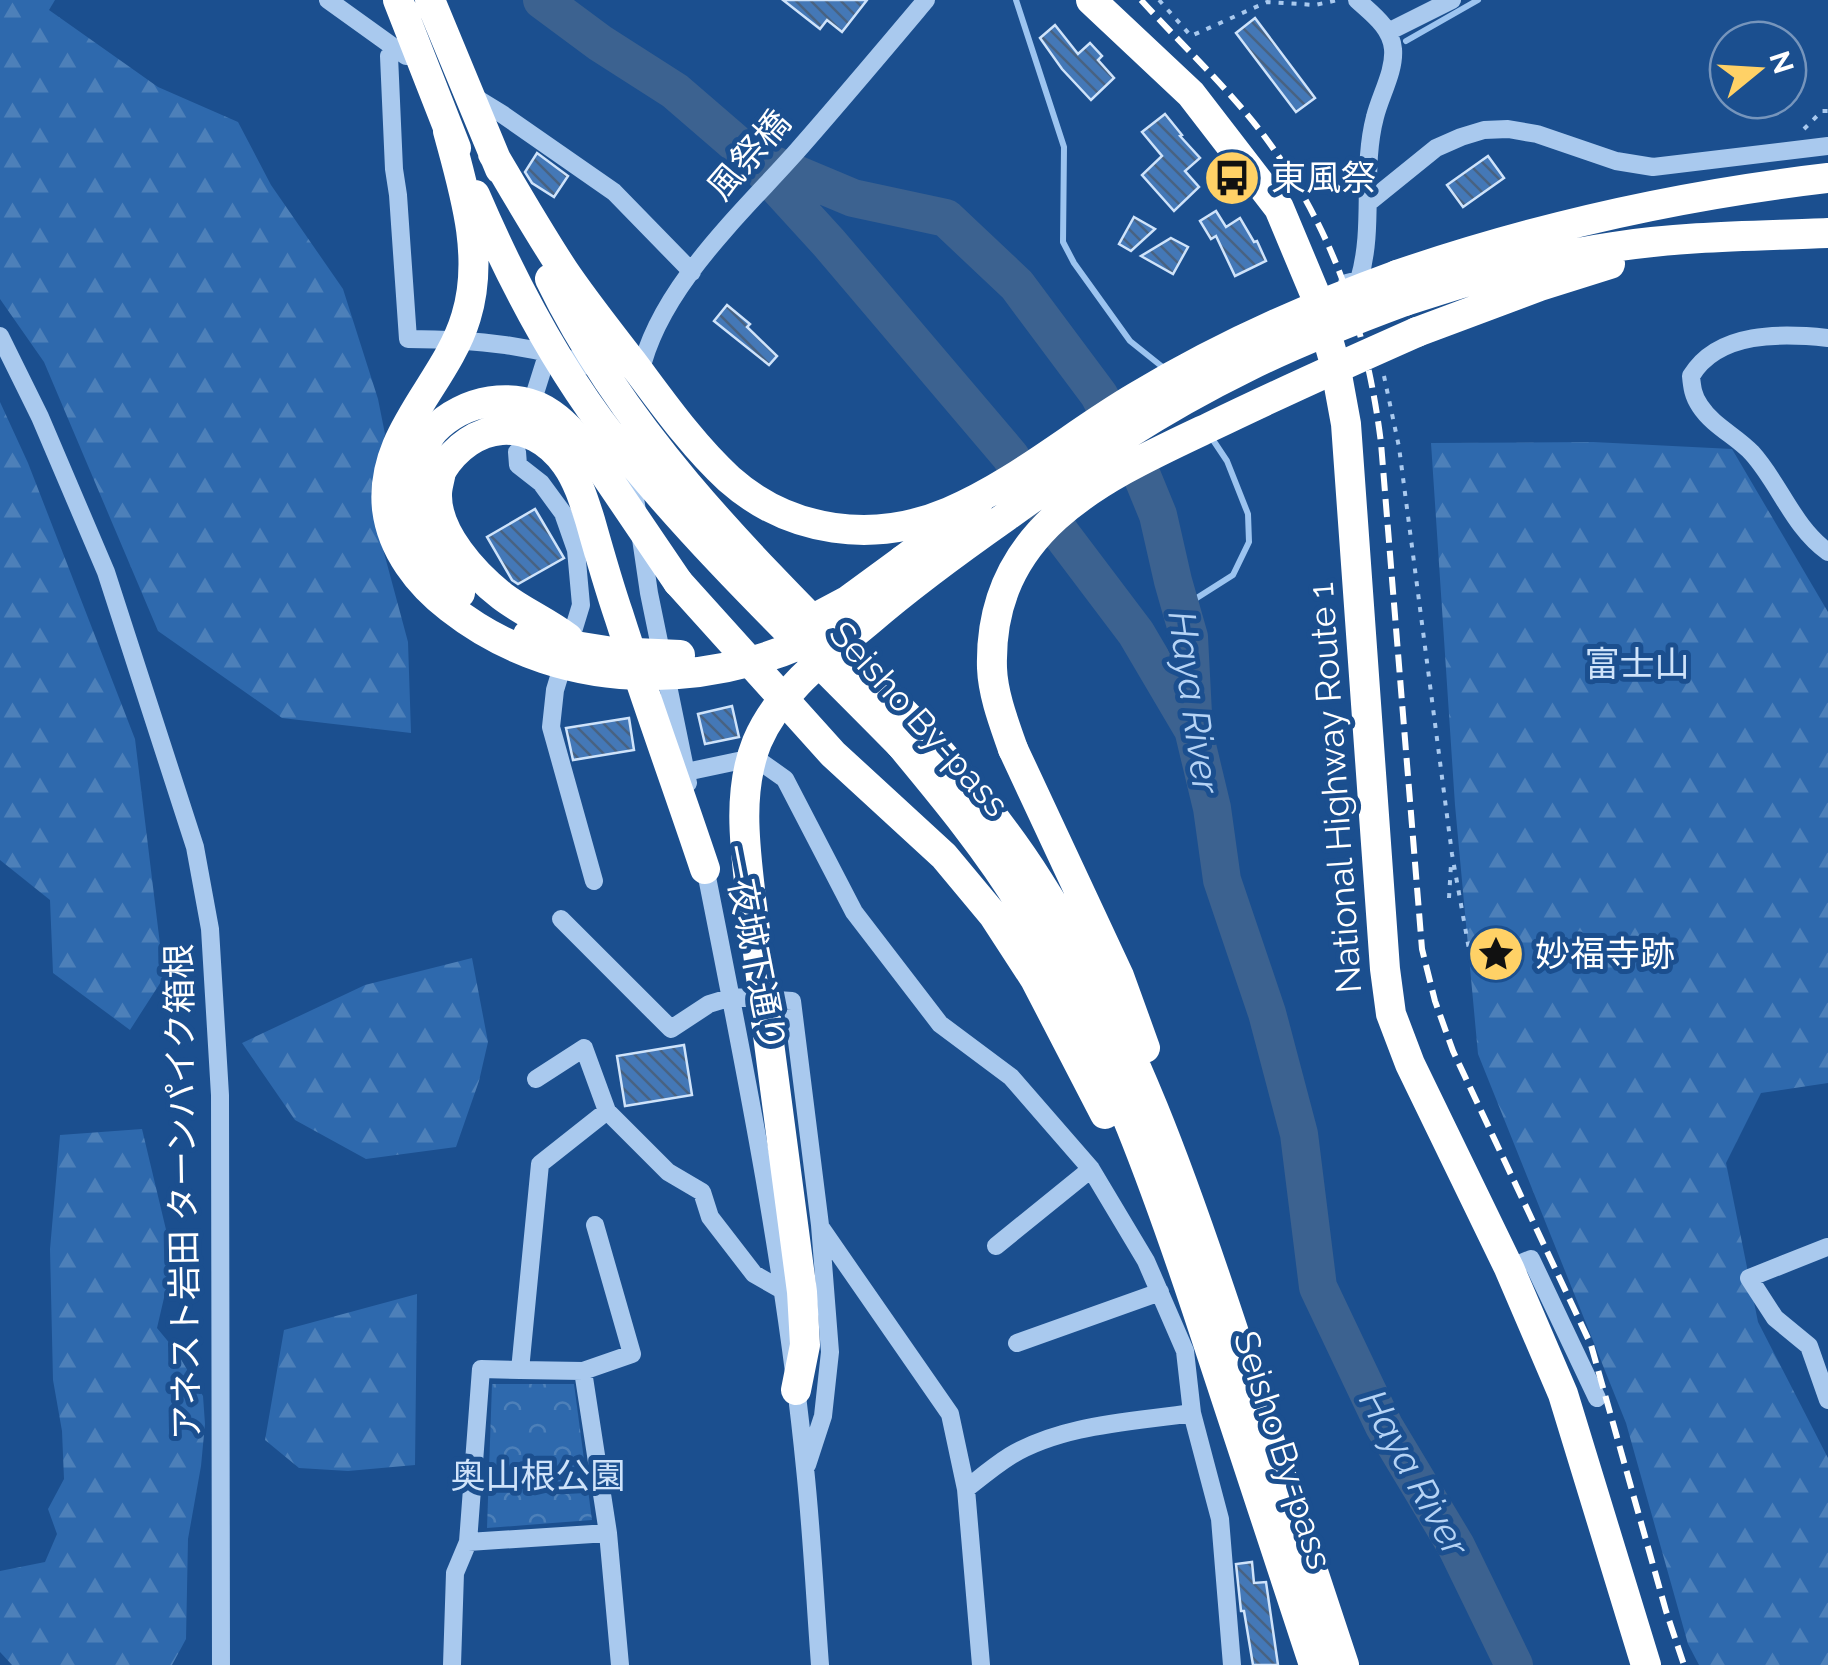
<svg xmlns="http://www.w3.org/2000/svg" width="1828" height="1665" font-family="Raleway,'Noto Sans JP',sans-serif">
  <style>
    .forest { fill: url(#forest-firs) }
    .park { fill: url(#park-crowns) }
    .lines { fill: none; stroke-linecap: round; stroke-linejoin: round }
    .stream { stroke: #9cc4f0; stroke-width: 6 }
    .river { stroke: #3c6290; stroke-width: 38 }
    .building { fill: url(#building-back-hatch); stroke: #cfe3fa; stroke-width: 2.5 }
    .path { stroke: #a9c9ee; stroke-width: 4; stroke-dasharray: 5 8; stroke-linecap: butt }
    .minor { stroke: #a9c9ee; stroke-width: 18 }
    .highway { stroke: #fff; stroke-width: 30 }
    .rail { stroke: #fff; stroke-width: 6; stroke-dasharray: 18 8; stroke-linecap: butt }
    .highway-bridge { stroke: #fff; stroke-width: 30 }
    .labels { text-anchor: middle; stroke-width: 10; stroke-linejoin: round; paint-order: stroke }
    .street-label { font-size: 35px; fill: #fff; stroke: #1b4f8f }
    .poi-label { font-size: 35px; fill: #fff; stroke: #1b4f8f; text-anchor: start }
    .park-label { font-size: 35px; fill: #cfe3fa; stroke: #1b4f8f }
    .water-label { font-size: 38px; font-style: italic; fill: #b5d3f5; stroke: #1b4f8f }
  </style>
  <defs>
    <pattern id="forest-firs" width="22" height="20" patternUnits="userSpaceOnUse" patternTransform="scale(2.5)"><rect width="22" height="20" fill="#2e69ad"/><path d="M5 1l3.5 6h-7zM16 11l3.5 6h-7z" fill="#4d80b9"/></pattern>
    <pattern id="park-crowns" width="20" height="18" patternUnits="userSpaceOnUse" patternTransform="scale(2.5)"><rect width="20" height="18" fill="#2e69ad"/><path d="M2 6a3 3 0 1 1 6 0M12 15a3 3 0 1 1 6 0" fill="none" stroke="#4d80b9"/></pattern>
    <pattern id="building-back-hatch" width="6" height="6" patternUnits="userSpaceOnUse" patternTransform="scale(2.5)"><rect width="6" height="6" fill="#4478b7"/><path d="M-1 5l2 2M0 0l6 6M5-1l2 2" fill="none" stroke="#486282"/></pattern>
  </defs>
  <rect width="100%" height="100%" fill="#1b4f8f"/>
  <path class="forest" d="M0,0h55l-6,10 109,77 80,35 33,63 72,104 35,110 7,35 -12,45 3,44 32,119 3,91 -129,-15 -124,-87 -114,-269 -44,-63z
    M0,402l28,61 107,276 29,238 -34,53 -77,-57 -3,-73 -50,-40z
    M1593,442l139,7 96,163v471l-67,10 -35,70 32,159 70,136v207h-129l-11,-21 -62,-221 -148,-369 -23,-249 -24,-362z
    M472,958l16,84 -9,39 -23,66 -90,12 -71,-39 -53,-77 123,-58z
    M142,1129l31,130 -16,69 19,23 27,45 2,28 -4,42 -13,73 -2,100 -14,26h-160l-12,-13v-81l45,-9 12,-28 -9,-25 16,-30 -2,-48 -9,-51 -3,-131 10,-114z
    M417,1294l-2,171 -67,6 -49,-3 -34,-28 19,-110z"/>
  <path class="park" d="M492,1384h82l18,136 -105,8z"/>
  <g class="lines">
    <path class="stream" d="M1016,0l48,147 -1,95 11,21 56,78 35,28
      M1406,41l72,-41
      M1181,608l52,-33 16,-33 -1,-28 -21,-53 -16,-24"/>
    <path class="river" d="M542,0l58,43 75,48 73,63 105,44 93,20 71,67 82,110 43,81 16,39 15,66 16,56 5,96 18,75 10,72 45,133 32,121 19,153 66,139 72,120 58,119
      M756,163l73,80 181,213 52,79 74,98 56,95"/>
  </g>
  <path class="building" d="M783,0h84l-25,32 -15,-12 -7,9z
    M1255,18l60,80 -19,14 -60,-79z
    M1055,25l23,29 12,-11 12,13 -4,4 16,18 -23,22 -29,-31 -22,-31z
    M1165,114l17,21 -2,1 20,22 -15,13 14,16 -25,24 -32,-36 20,-19 -20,-24z
    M537,153l31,23 -14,21 -22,-14 -7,-11z
    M1488,156l16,22 -41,29 -16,-22z
    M1216,211l10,16 14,-9 14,24 3,-1 9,20 -31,15 -19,-40 -5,3 -11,-18z
    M1134,217l21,12 -24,22 -12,-7z
    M1171,238l17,9 -15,27 -32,-18z
    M727,305l23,19 -3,3 30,29 -8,9 -55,-44z
    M535,509l29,49 -46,26 -6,-4 -25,-43z
    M732,706l7,31 -34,7 -7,-30z
    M629,718l5,32 -61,10 -7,-32z
    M684,1045l8,50 -67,11 -8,-50z
    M1252,1562l2,21 12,-1 12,83h-25l-9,-54h-3l-5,-47z"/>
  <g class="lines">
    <path class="path" d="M1159,0l32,36 76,-34 48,3 23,-5
      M1804,129l18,-18h6
      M1384,376l15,71 53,407 18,101
      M1449,898l2,-34"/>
    <path class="minor" d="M328,0l78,56
      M1388,32l64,-32
      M396,50l-7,6 5,113 4,26 10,144c65,0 132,6 192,31
      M471,95l31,19 112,78 78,80
      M1368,203l68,-55 25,-11 23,-7 24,-1 29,5 79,27 37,6 175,-21
      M1347,283l12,-3c16,-53 2,-110 16,-163 5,-21 20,-46 18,-68 -2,-22 -21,-35 -36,-49
      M0,336l40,81 66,155 89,275 15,82 10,166 1,570
      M1828,338c-46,-5 -110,-7 -137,38 1,11 2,20 9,30 13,20 36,30 52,47 28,31 41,74 76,99
      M640,374c18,-85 101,-160 157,-223 44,-50 86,-100 129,-151
      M536,390l12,-38
      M517,452l1,13 23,18 22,30 13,37 5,55 -26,85 -4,37 43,154
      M630,464l19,129 39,190
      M686,772l52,-11 15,-1 8,2 24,17 69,133 86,112 71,53 80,92 55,92 39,90 7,62 28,106 12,146
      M704,862c40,201 81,403 101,606 7,66 10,131 15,197
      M561,919l110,110 38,-25 23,-7 60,4 28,224 10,127 -7,64 -16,49
      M536,1079l48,-31 23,63 61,61 34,20 8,25 44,57 28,16
      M595,1225l37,129 -49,17 -63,-1 20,-206 67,-53
      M821,1228l129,186 16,75 15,176
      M996,1246l95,-77
      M1827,1247l-78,31 26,40 34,28 19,54
      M1509,1268l22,-9 66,139
      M1017,1343l143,-51
      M583,1371l25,162 12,132
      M966,1489c14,-11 28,-23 44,-33 53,-32 123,-34 182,-43
      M468,1542l140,-9
      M452,1665l3,-92 13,-31 13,-173 39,1"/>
    <path class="highway" d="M1091,0l100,94 88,114 36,86 20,70 11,60 39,545 6,45 19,50 99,204 54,126 83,271
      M1397,275c140,-48 284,-80 431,-97
      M1405,301c68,-22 137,-44 208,-54 71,-11 144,-11 215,-14
      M1417,332l123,-46 70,-22
      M418,458c5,-10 9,-20 16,-28 29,-30 82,-41 117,-16 20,14 34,34 49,53
      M441,471c31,-50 89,-57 125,-7 12,17 18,37 24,56 9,32 18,64 29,96 27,85 58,169 86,253
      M903,560l74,-55
      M678,582l155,172 111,102 50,60 41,63 70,135
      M917,726c44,50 87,100 122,156 91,143 147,305 200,466 35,106 70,211 105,317
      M901,745c44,53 87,105 123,164 84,138 138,293 188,446 34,103 68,207 102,310
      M1013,749l106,227 26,72
      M766,1020l36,272 3,53 -9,45"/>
    <path class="rail" d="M1141,0c41,45 87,88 124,137 68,92 102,193 116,306l41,506 13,52 18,50 138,294 75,266 18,54"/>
    <path class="highway-bridge" d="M398,0l58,148
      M430,0l70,169
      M448,131c16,59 37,125 18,186 -20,67 -87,116 -79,192 5,41 32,75 63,99 116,91 277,84 399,12
      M493,154c23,39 46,79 71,117 21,31 45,61 68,91 30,40 60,83 97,117 61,54 145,65 220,33 68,-29 124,-78 187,-115 83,-50 170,-89 261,-122
      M475,195c37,86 81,171 139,245 87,109 190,206 287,305
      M550,279c85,176 233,309 367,447
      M418,458c-21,56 4,94 42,135
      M600,467l78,115
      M441,471c-1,8 -4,16 -4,23 -1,39 37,80 65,102 21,16 45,26 66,42
      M815,618l32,-17 56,-41
      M528,635l16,6 69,11 67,3
      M1013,749c-9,-26 -20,-54 -21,-81 -4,-140 110,-190 218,-241 68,-33 137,-64 207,-95
      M766,1020c-4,-38 -9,-75 -14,-113 -6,-53 -16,-113 5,-165 22,-52 70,-86 112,-121 44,-38 91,-72 138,-105 76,-55 154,-107 238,-148 52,-26 106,-47 160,-67"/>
  </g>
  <defs>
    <g id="bus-disc" transform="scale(2.875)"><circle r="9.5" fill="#ffd166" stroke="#1b4f8f"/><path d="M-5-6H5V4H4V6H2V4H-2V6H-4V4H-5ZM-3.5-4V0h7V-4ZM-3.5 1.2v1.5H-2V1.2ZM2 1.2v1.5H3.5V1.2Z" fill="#111"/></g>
    <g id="sight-disc" transform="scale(2.875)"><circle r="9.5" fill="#ffd166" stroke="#1b4f8f"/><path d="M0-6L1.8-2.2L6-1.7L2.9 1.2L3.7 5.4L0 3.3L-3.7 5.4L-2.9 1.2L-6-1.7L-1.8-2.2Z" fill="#111"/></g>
  </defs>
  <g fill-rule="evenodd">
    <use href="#bus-disc" x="1232" y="178"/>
    <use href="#sight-disc" x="1496" y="954"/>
  </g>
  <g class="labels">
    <g class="street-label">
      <text transform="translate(749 155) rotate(-49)" y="12">風祭橋</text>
      <text transform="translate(919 719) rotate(48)" y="12">Seisho By-pass</text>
      <text transform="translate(1335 788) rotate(-94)" y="12">National Highway Route 1</text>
      <text transform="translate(754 948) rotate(79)" y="12">一夜城下通り</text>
      <text transform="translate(183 1192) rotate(-91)" y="12">アネスト岩田 ターンパイク箱根</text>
      <text transform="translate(1283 1450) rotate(72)" y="12">Seisho By-pass</text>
    </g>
    <g class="poi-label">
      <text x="1271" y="190">東風祭</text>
      <text x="1535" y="966">妙福寺跡</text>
    </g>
    <g class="park-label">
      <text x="1637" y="676">富士山</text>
      <text x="538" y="1488">奥山根公園</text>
    </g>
    <g class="water-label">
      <text transform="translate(1194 702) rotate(82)" y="13">Haya River</text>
      <text transform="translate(1414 1473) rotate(61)" y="13">Haya River</text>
    </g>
  </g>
  <g transform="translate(1758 70) rotate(72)"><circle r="48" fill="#1b4f8f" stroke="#7695bc" stroke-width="2.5"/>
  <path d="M0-8L18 38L0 25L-18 38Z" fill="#ffd166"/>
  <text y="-15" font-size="28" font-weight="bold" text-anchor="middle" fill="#ffffff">N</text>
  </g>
</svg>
